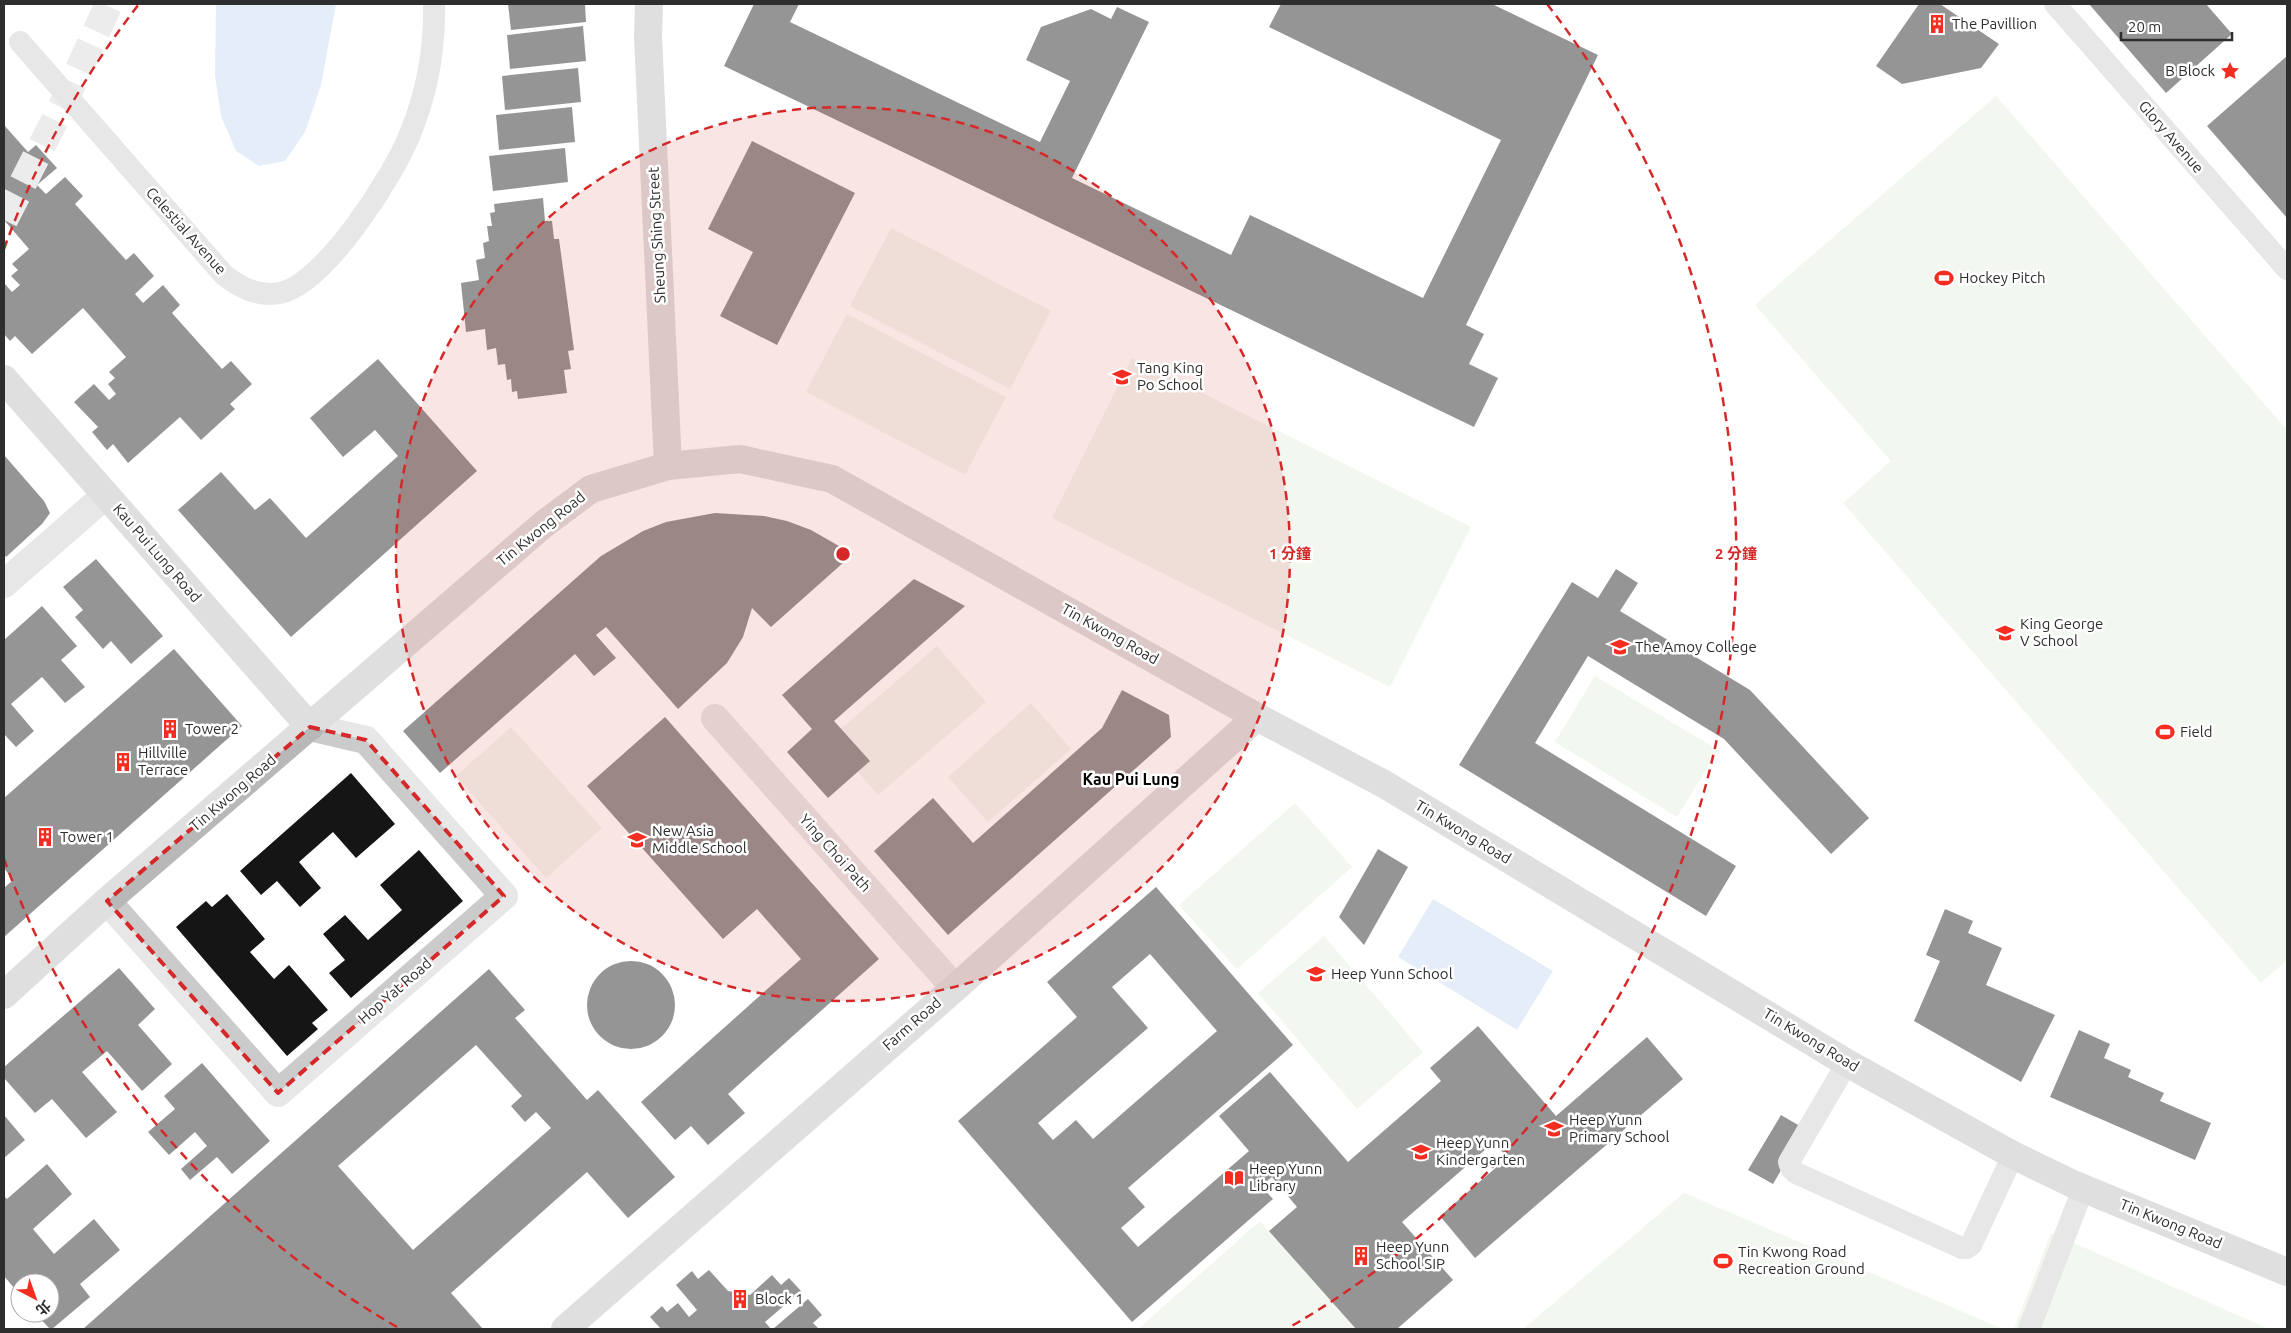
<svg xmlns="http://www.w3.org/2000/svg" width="2291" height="1333" font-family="Ubuntu,'Noto Sans TC',sans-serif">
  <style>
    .green { fill: #e2eddb }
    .water { fill: #c5d9ef }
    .building { fill: #151515; fill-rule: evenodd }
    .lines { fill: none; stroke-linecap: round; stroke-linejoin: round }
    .highway-tunnel { stroke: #d5d5d5; stroke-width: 28; stroke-dasharray: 28 14; stroke-linecap: butt }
    .lane { stroke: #cbcbcb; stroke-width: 22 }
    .street { stroke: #cbcbcb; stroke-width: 28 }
    .secondary { stroke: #b8b8b8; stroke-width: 28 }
    .marked { fill: none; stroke: #d62828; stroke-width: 4; stroke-dasharray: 10 6; stroke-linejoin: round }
    .ring { fill: none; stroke: #d62828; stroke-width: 2.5; stroke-dasharray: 9 6 }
    .labels { text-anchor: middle; stroke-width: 5; stroke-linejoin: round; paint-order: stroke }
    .poi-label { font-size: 15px; fill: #2e2e2e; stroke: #fff; text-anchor: start }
    .street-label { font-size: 15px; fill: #2e2e2e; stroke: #fff }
    .neighbourhood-label { font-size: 16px; font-weight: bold; fill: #000; stroke: #fff }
    .centre { fill: #d62828; stroke: #fff; stroke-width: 2.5 }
    .ring-label { font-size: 15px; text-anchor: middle; font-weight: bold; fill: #d62828; stroke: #fff; stroke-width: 5; stroke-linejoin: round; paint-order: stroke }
  </style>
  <rect width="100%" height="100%" fill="#fff"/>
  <path class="green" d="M1996,96l291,334v530l-26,23 -418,-480 48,-42 -136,-156z
    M891,228l160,83 -41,78 -160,-83z
    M847,314l159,83 -41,78 -159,-83z
    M1132,358l339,169 -81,160 -338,-169z
    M937,646l49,56 -108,93 -49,-56z
    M1595,676l123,74 -41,67 -122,-75z
    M1031,703l40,46 -83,73 -40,-45z
    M511,727l91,101 -56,50 -90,-102z
    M1295,803l57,64 -115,102 -58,-64z
    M1324,936l99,116 -66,57 -99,-116z
    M1684,1193l319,136h-480z
    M1260,1221l96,108h-218z
    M2051,1233l218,96h-255z"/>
  <path class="water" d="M216,4h120l-15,81 -16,47 -20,29 -26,5 -23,-15 -15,-35 -6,-40z
    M1433,899l120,72 -36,59 -119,-73z"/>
  <path class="building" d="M508,4h77l1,18 -75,8z
    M754,4h45l-9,18 250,120 30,-61 -44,-21 15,-33 50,-18 20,10 6,-12 32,15 -77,156 159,77 19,-40 173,83 78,-158 -232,-113 12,-23h211l106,51 -132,270 18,9 -15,30 29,14 -24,49 -750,-361z
    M1919,4h21l59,40 -18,24 -79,16 -26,-18z
    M2089,4h117l26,30 -66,59z
    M583,26l3,35 -76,8 -3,-34z
    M2287,56v162l-80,-92z
    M578,68l3,34 -76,8 -3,-34z
    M572,107l3,35 -76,8 -3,-35z
    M4,125l24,27 8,-7 21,23 -20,17 9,9 19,-17 18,19 -8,8 51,56 8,-7 20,23 -19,18 8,9 20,-18 17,20 -8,8 50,56 9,-8 21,23 -22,20 5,5 -34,31 -21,-23 -52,46 -15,-19 -6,6 -15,-18 6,-5 -24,-25 20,-18 15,16 7,-6 -8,-10 7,-6 -6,-6 17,-15 -43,-49 -51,46 -17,-18 -5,5 -6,-7v-51l8,9 8,-7 -9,-9 7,-6 -6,-6 17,-15 -25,-29z
    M752,141l103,52 -78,152 -57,-29 33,-64 -45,-23z
    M565,148l3,34 -75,9 -4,-35z
    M543,198l2,23h7l2,18h5l15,111 -6,1 3,18 -7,1 3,23 -49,6 -1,-8 -5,1 -1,-13 -4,1 -2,-16 -7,1 -2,-17 -9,2 -2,-21 -19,3 -5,-49 18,-3 -3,-20 9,-2 -2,-15 6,-2 -2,-15h5l-2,-13 5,-1 -1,-8z
    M378,359l99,112 -186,166 -113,-127 43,-38 34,38 15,-12 36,40 92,-82 -23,-26 -32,27 -33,-39z
    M4,455l40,46 6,12 -8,11 -36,33 -2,-3z
    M715,513l49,3 23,5 24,9 42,24 -82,73 -19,-19 -9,29 -16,26 -49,46 -72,-82 -10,8 20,23 -22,18 -19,-22 -135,119 -37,-42 198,-175 42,-25 23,-9z
    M96,559l67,77 -32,28 -20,-23 -8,8 -28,-32 8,-7 -20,-23z
    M1616,569l22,14 -18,28 130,79 119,128 -38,36 -107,-115 -136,-83 -53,87 201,123 -30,50 -247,-151 113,-183 26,16z
    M914,579l51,27 -131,115 36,40 -42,37 -41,-46 25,-23 -30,-34z
    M42,606l35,40 -16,14 24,27 -20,16 -23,-26 -31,27 23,27 -18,16 -12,-13v-94z
    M174,649l68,77 -238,211v-49l9,-8 -9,-12v-70z
    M1122,690l47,25 2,22 -223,198 -74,-84 59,-53 40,45 129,-115z
    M665,717l214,242 -151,135 17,19 -37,32 -17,-19 -16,14 -34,-38 160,-143 -44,-50 -34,30 -136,-153z
    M351,773l44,51 -39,34 -23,-26 -34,30 22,26 -21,19 -23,-26 -16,14 -21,-24z
    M1378,849l30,18 -44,78 -25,-28z
    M419,850l44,51 -112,97 -22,-25 16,-13 -22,-26 22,-19 23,25 34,-30 -22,-25z
    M1156,887l137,158 -165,143 17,19 -24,21 17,19 111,-96 -30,-35 51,-44 78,90 93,-81 -11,-13 48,-42 78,90 91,-79 36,42 -208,179 -35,-42 67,-58 -13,-16 -92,80 51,58 -56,49h-41l-87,-98 28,-24 -25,-30 -11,9 12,13 -141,123 -174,-201 119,-104 -30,-35zM1150,954l67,77 -124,108 -17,-19 -23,20 -15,-17 110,-95 -36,-41z
    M227,894l38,45 -15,13 24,27 15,-14 39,45 -16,13 6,6 -31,27 -111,-129 30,-26 6,6z
    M1945,909l28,12 -5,12 34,15 -16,37 69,30 -34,67 -107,-61 26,-60 -14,-6z
    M587 1005a44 44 0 1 1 88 0a44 44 0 1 1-88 0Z
    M119,968l36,41 -17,16 34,39 -30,27 -35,-40 -25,21 35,40 -31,26 -34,-39 -17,14 -31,-35v-11z
    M489,969l36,41 -10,8 72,82 11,-10 77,87 -47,41 -41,-46 -136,121 32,36h-400zM476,1045l46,51 -11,10 14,16 11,-10 15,16 -138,122 -75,-84z
    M2079,1030l31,14 -6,14 27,12 -3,7 36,16 -4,8 51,22 -16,37 -145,-63z
    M202,1063l68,78 -38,33 -15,-17 -27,23 -9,-11 26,-23 -12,-14 -26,23 -21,-23 27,-23 -11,-13z
    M4,1115l21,25 -21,18z
    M1781,1115l24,14 -32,55 -25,-14z
    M47,1164l25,30 -39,35 21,25 40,-35 26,31 -40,34 10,13 -38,32h-2l-15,-16h15v-30h-30v12l-16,-19v-80l3,3z
    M709,1270l19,21 22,4 22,-20 9,10 8,-7 12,13 -36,31 6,7h-110l-11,-12 12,-11 5,6 11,-9 11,14 8,-7 -21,-25 16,-14 6,8z
    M808,1299l14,16 -9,8 6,6h-46z"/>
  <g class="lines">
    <path class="highway-tunnel" d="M4,220l58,-114 47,-102"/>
    <path class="lane" d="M2055,4l232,265
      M20,42l204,233c17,13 34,22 56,18 45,-9 114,-118 130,-159 17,-41 25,-86 24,-130
      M1847,1063l-58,99 2,6 5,5 166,75h5l4,-3 42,-90
      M2029,1329l54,-140"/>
    <path class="street" d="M4,584l102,-89
      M715,718l240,270
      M107,901l171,192 226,-197 -138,-156 -56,-13"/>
    <path class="secondary" d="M649,4l-1,33 20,429
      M4,379l306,348
      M4,995l103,-94 437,-377 47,-35 77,-23 72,-7 92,20 425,238 127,67 463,279 166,92 62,30 212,87
      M565,1329l390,-341 302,-271"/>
  </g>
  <path d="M0 0H2291V1333H0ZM310,727l56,13 138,156 -226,197 -171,-192z" fill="#fff" fill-opacity=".55" fill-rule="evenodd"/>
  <path class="marked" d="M310,727l56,13 138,156 -226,197 -171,-192z"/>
  <circle cx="843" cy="554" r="447" fill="#d62828" fill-opacity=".12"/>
  <g class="ring">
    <circle cx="843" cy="554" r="447"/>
    <path d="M397 1327A893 893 0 0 1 4 859M4 249A893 893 0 0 1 139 4M1547 4A893 893 0 0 1 1290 1327"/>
  </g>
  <defs>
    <g id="building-bare" transform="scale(1.5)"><path d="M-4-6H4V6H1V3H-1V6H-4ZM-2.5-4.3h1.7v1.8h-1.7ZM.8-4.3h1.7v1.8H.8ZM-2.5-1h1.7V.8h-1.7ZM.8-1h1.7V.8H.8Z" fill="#f52c20" stroke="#fff" stroke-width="2.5" paint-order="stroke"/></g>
    <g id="sight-bare" transform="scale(1.5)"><path d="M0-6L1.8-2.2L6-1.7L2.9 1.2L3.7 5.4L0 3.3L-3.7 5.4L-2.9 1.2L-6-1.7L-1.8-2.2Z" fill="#f52c20" stroke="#fff" stroke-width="2.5" paint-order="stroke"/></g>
    <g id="stadium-bare" transform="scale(1.5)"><path d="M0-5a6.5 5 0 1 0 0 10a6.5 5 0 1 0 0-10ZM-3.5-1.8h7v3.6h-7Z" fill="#f52c20" stroke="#fff" stroke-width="2.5" paint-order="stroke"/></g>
    <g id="school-bare" transform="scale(1.5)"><path d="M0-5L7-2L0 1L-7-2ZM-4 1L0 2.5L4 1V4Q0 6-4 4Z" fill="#f52c20" stroke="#fff" stroke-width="2.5" paint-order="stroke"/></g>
    <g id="library-bare" transform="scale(1.5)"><path d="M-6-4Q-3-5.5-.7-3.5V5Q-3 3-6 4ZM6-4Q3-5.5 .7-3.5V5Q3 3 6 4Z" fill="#f52c20" stroke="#fff" stroke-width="2.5" paint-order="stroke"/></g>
  </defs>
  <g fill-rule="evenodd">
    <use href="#building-bare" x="1937" y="24"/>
    <use href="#sight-bare" x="2230" y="71"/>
    <use href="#stadium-bare" x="1944" y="278"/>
    <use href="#school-bare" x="1122" y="377"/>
    <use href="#school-bare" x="2005" y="633"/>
    <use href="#school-bare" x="1620" y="647"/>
    <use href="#building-bare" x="170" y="729"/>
    <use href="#stadium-bare" x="2165" y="732"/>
    <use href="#building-bare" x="123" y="762"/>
    <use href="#building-bare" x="45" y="837"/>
    <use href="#school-bare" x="637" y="840"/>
    <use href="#school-bare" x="1316" y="974"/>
    <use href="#school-bare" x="1554" y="1129"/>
    <use href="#school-bare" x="1421" y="1152"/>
    <use href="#library-bare" x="1234" y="1178"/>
    <use href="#building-bare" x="1361" y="1256"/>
    <use href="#stadium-bare" x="1723" y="1261"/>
    <use href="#building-bare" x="740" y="1299"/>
  </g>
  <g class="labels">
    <g class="poi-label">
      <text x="1952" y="29">The Pavillion</text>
      <text x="2215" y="76" text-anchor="end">B Block</text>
      <text x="1959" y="283">Hockey Pitch</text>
      <text x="1137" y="373">Tang King<tspan x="1137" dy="17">Po School</tspan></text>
      <text x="2020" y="629">King George<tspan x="2020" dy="17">V School</tspan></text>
      <text x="1635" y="652">The Amoy College</text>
      <text x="185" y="734">Tower 2</text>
      <text x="2180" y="737">Field</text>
      <text x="138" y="758">Hillville<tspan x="138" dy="17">Terrace</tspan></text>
      <text x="652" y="836">New Asia<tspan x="652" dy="17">Middle School</tspan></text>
      <text x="60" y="842">Tower 1</text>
      <text x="1331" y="979">Heep Yunn School</text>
      <text x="1569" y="1125">Heep Yunn<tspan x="1569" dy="17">Primary School</tspan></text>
      <text x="1436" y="1148">Heep Yunn<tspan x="1436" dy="17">Kindergarten</tspan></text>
      <text x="1249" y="1174">Heep Yunn<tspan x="1249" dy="17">Library</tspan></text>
      <text x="1376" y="1252">Heep Yunn<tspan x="1376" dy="17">School SIP</tspan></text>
      <text x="1738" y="1257">Tin Kwong Road<tspan x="1738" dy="17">Recreation Ground</tspan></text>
      <text x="755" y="1304">Block 1</text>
    </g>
    <g class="street-label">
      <text transform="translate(2171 137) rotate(49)" y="5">Glory Avenue</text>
      <text transform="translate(186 231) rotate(48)" y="5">Celestial Avenue</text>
      <text transform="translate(657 235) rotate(-93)" y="5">Sheung Shing Street</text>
      <text transform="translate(541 529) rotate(-39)" y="5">Tin Kwong Road</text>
      <text transform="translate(157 553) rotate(49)" y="5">Kau Pui Lung Road</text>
      <text transform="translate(1110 634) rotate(29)" y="5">Tin Kwong Road</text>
      <text transform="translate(233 793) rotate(-41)" y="5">Tin Kwong Road</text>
      <text transform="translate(1463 832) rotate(31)" y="5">Tin Kwong Road</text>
      <text transform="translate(835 853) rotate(48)" y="5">Ying Choi Path</text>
      <text transform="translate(395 991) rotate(-41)" y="5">Hop Yat Road</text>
      <text transform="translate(912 1024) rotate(-41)" y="5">Farm Road</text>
      <text transform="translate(1811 1040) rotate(31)" y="5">Tin Kwong Road</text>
      <text transform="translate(2171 1224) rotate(22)" y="5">Tin Kwong Road</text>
    </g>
    <g class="neighbourhood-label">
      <text x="1131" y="785">Kau Pui Lung</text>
    </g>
  </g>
  <circle cx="843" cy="554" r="8" class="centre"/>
  <g class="ring-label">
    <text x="1290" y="559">1 分鐘</text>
    <text x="1736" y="559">2 分鐘</text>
  </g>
  <rect width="2291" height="1333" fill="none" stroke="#2e2e2e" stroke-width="10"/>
  <g transform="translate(35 1298) rotate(139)"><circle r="24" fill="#ffffff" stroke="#ababab"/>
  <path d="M0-4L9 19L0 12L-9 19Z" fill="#f52c20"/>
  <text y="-8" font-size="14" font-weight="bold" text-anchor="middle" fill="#2e2e2e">北</text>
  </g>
  <path d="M2121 32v8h111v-8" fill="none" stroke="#2e2e2e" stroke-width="2.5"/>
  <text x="2128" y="32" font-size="15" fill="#2e2e2e" stroke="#ffffff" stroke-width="4" paint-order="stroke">20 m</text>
</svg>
